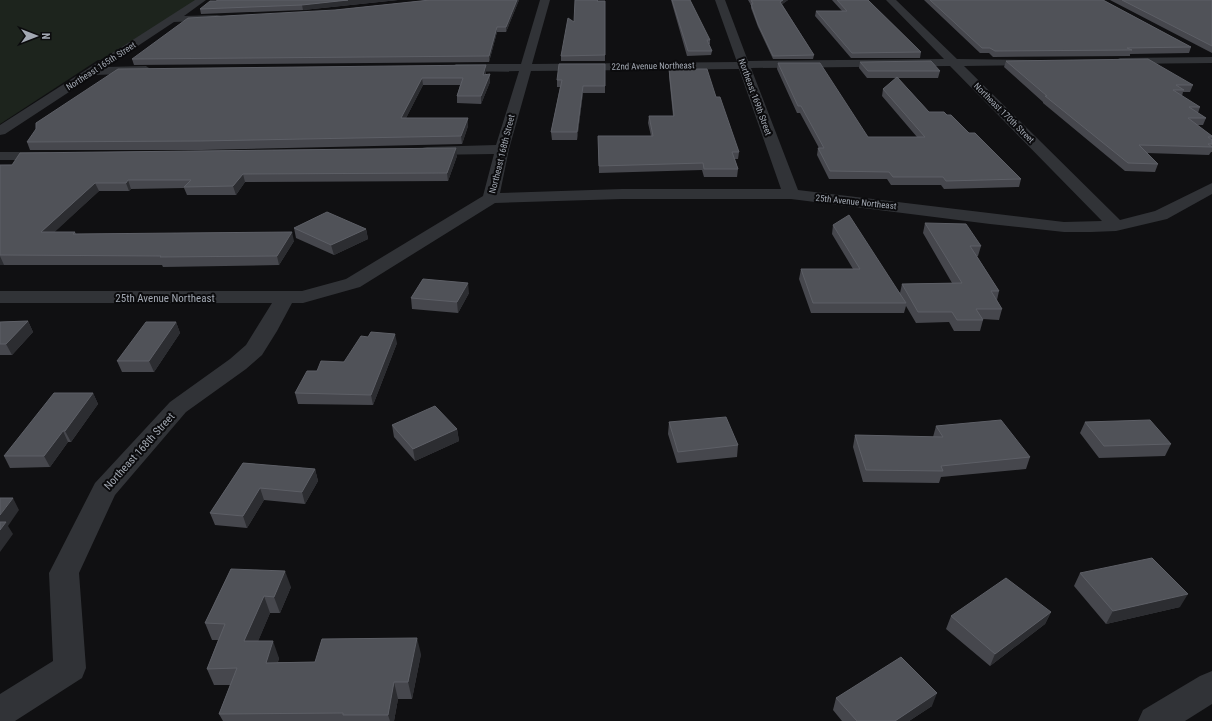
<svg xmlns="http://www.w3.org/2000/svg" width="1212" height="721" font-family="'Roboto Condensed',sans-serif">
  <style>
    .green { fill: #1d241d }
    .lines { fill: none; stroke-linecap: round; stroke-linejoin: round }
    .minor { fill: #313337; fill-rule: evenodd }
    .wall { fill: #46474d }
    .shaded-wall { fill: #2c2d31 }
    .building { fill: #505258; stroke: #5d5f66 }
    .labels { text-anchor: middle; stroke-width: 4; stroke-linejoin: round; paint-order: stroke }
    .far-street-label { font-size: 9px; fill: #a2a8b2; stroke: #0b0b0d }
    .street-label { font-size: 11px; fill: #a2a8b2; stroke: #0b0b0d }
  </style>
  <rect width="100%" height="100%" fill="#101012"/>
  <path class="green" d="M0,0h201l-89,60h-14l-98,64z"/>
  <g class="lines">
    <path class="minor" d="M195,0h11l-22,16 33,-1 4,1 1,2 -1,2 -47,2 -68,45 40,-1 6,4 -2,3 -55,2 -90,59 -5,1v-10z
      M540,0h10l-18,64 205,-2 -22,-62h10l23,61 196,-2 -58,-59h10l61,59 83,1 2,2 -6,3 -72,1 156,154 35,-9 57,-28v11l-45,25 -51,12 -25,1h-27l-74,-8 -199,-25h-169l-127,4 -135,84 -57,16h-11l-15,28 -15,24 -16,14 -60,43 -71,83 -36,78 7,95 -4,10 -67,43h-15v-27l53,-33 -4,-88 46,-90 75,-81 60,-43 16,-14 26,-42h-272v-12h302l44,-12 137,-83 11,-42 -67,1 -5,-1 -2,-3 2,-3 5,-1 69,-2 23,-74 -63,1 -6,-4 6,-4h65zM950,66l152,155 -38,1 -266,-32 -47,-122zM739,69l42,120h-159l-122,4 9,-44 22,-78z
      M1212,57v6l-92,1 -6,-3 6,-3z
      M0,152h47l5,1 2,3 -2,3 -5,1h-47z
      M1212,671v33l-27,17h-47l5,-11 57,-34z"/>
  </g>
  <path class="wall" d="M218,0h180l-95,10 -102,4 -1,-5z
    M430,0h89l-13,32h-9l-8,30 -355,3 -2,-6 203,-49z
    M671,0h19l20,40v4h-1l3,7 -1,4 -24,1z
    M748,0h40l-6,4 32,51 -1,4h-40l-15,-32 -7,-19v-3z
    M832,0h36l53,52 -1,6h-69l-36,-42 1,-5h26z
    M924,0h179l88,47 -2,6 -59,1v2l-137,1 -4,-4h-9z
    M1110,0h102v53z
    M598,1h7v60h-44v-5l13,-34z
    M1006,61l187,24 -3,7h-7l-1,4 18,11 -2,6 8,5 -3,7h-6l15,11v16h-1l-2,3 -62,-2 11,11 -3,8 -30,-1 -82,-68v-1l-39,-35z
    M860,62l80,9 -2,7h-40l31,34 18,3 22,18 52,46 -2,8 -75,2 -3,-4h-50l-4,-6h-58l-12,-24 1,-7h1l-19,-35h-3l-20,-44 1,-6 90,74h49l-35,-41 1,-7 14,-11h-30l-8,-10z
    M605,64v29h-22l-6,47h-25l-1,-8 9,-45h-3v-7z
    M118,69l368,3v3l4,-1v8l-9,22 -24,-1v-7l3,-11h-37l-17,33 62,8 -6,18 -260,6h-172l-3,-8z
    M669,69l47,28 23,55 -1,7h-3l3,10 -1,8h-33l-2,-7 -103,3 -1,-37h53l-3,-13 1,-7h24l-4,-40z
    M457,156l-9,25 -203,1 -9,13h-49l-3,-7 -53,1 -2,2h-30l-45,41h21l1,2 218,7 -15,24 -116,2 -1,-2h-162v-100z
    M925,223l56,23 -3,10h-1l22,35 -2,9 5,9 -3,11 -17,-1 1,1 -3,11h-26l-5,-9 -33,1 -10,-17 -2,7h-93l-12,-34 2,-10h52l-21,-35 1,-9 67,68 2,-9 50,-1 -29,-50z
    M294,228l72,1 2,10 -34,16 -38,-17z
    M469,293l-11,20 -46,-4 -1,-11z
    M28,321l5,11 -21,23h-12v-33z
    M176,322l4,11 -26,39h-32l-5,-11z
    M397,343l-24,62 -75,-1 -3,-11 22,-22z
    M93,393l5,11 -27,38h-3l-18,25 -40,1 -6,-12z
    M669,422l69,23 -1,12 -60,6 -9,-29z
    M1085,422l86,22 -6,12 -66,2 -19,-25z
    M392,425l65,4 2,12 -44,20 -21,-24z
    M936,426l94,31 -4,12 -85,8 -2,6 -76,-1 -10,-35 2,-12 78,2z
    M243,463l72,6 3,12 -13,23 -41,-4 -17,28 -32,-3 -5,-12z
    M231,569l60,18 -11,26h-10l-12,28 21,17 -1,4h37l106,-8 -9,45h-14l-4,22h-171l-4,-7 11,-29h-16l-7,-16 11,-29h-6l-7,-17z
    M1080,573l100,34 -74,17 -32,-38z
    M1051,612l-6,12 -55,42 -44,-37 5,-13z
    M836,698l96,8 -23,15h-67l-9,-11z"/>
  <path class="shaded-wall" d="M348,0h50l-95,10 -1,-5z
    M517,0h2l-13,32v-5z
    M783,0h5l-8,6v-4z
    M497,27v5l-8,30v-6z
    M486,65v7l-2,10 -1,-7z
    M490,74v8l-9,22v-8z
    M422,78l1,7 -21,41 -1,-8z
    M583,86v7l-6,47v-8z
    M468,118v8l-6,18 -1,-8z
    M456,148l1,8 -9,25 -1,-8z
    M243,174l2,8 -9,13 -3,-9z
    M128,180l3,9 -2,2 -3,-8z
    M95,183l4,8 -54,50 -4,-9z
    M366,229l2,10 -34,16 -3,-10z
    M292,232l2,9 -15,24 -2,-9z
    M0,256l4,9h-4z
    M468,283l1,10 -11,20 -1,-11z
    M28,321l5,11 -21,23 -6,-11z
    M176,322l4,11 -26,39 -5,-11z
    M395,334l2,9 -24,62 -2,-10z
    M93,393l5,11 -27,38 -6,-11z
    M457,429l2,12 -44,20 -2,-12z
    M63,431l5,11 -18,25 -6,-11z
    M315,469l3,12 -13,23 -3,-12z
    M260,488l4,12 -17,28 -4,-12z
    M13,498l6,12 -11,16 5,8 -13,18v-37z
    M285,571l6,16 -11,26 -6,-16z
    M1188,594l-8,13 -74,17 7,-13z
    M264,596l6,17 -19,45 -7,-17z
    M1051,612l-6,12 -55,42 5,-12z
    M417,638l4,16 -9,45 -4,-17z
    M273,641l6,17 -7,21 -6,-16z
    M394,682l4,17 -4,22h-4l-2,-6z
    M937,693l-5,13 -23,15h-14z"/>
  <path class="building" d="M218,0h130l-46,5 -102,4 10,-8h6z
    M430,0h87l-11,27h-9l-8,29 -357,3 56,-41 147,-8z
    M575,0h23l-1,1h8v54l-44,1 7,-38 6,4z
    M672,0h18l20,40h-3l5,11h-24z
    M751,0h32l-3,2 34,53 -41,1 -15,-32 -7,-20h2z
    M837,0h31l53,52 -69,1 -36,-42h31z
    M930,0h173l88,47 -64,1 5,2 -137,1 -5,-3h-8z
    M1122,0h90v46z
    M1148,59l45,26h-17l8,5h-11l27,17h-11l17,11h-18l24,18v1h-4l4,3v4h-4l4,3 -73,-2 19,19 -30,-1 -83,-67h2l-41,-35z
    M931,61l9,10h-72l-8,-9z
    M778,63h42l48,74h57l-42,-48 14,-12 32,35h15l3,3h4l18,18h6l46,46 -75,2 -3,-4h-50l-4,-5 -59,-1 -12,-23h6l-23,-42h-3z
    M559,64h46v22h-22l-6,46h-26l11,-52h-5z
    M486,65l-3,10 7,-1 -9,22h-24l6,-18h-41l-21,40h67l-7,18 -261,5 -173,1 9,-13v-6l82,-54z
    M669,69h38l9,28h4l19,55h-7l6,17h-34l-1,-6 -104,3 -1,-30h55l-4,-20h25z
    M456,148l-9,25 -204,1 -10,12 -49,1 7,-7h-63l-2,3h-31l-54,49h34l-2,2 219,-2 -15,24 -117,1 1,-1 -161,-1v-90h12l8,-12z
    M327,212l39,17 -35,16 -37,-17z
    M849,215l57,88h-93l-12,-34h59l-27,-44z
    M925,223l41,1 15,22h-11l29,45h-8l11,18h-26l7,11h-26l-5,-8h-34l-16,-28 60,-1z
    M423,279l45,4 -11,19 -46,-4z
    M28,321l-22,23h-6v-22z
    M146,322h30l-27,39h-32z
    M371,332l24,2 -24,61 -76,-2 12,-22h10l4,-10 23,1 17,-26 7,1z
    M54,393h39l-28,38h-2l-19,25h-40z
    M435,406l22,23 -44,20 -21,-24z
    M726,417l12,28 -60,7 -9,-30z
    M1001,420l29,37 -89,9 2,5 -77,-1 -11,-35 88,2 -7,-11z
    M1150,420l21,24 -67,2 -19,-24z
    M243,463l72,6 -13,23 -42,-4 -17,28 -33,-3z
    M0,498h13l-13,17z
    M0,522h6l-6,8z
    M1152,558l36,36 -75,17 -33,-38z
    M231,569l54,2 -11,26 -10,-1 -20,45h29l-7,22 49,-1 7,-23 95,-1 -9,44h-14l-6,33h-45v-2l-124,1 18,-46 -30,1 18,-45 -20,-1z
    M1006,578l45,34 -56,42 -44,-38z
    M901,657l36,36 -42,28h-38l-21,-23z"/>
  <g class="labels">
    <g class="far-street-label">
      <text transform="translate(101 66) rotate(-33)" y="3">Northeast 165th Street</text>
      <text transform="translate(653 66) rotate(-1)" y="3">22nd Avenue Northeast</text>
      <text transform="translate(755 97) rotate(70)" y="3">Northeast 169th Street</text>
      <text transform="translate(1004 113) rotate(45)" y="3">Northeast 170th Street</text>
      <text transform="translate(502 154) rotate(-76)" y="3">Northeast 168th Street</text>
      <text transform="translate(856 202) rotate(6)" y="3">25th Avenue Northeast</text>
    </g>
    <g class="street-label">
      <text x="165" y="302">25th Avenue Northeast</text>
      <text transform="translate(139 451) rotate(-48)" y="4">Northeast 168th Street</text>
    </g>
  </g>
  <g transform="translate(36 36) rotate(90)" stroke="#0b0b0d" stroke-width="3" paint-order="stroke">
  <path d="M0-3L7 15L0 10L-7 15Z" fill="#a2a8b2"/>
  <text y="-6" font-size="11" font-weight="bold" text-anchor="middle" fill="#a2a8b2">N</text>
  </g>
</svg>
